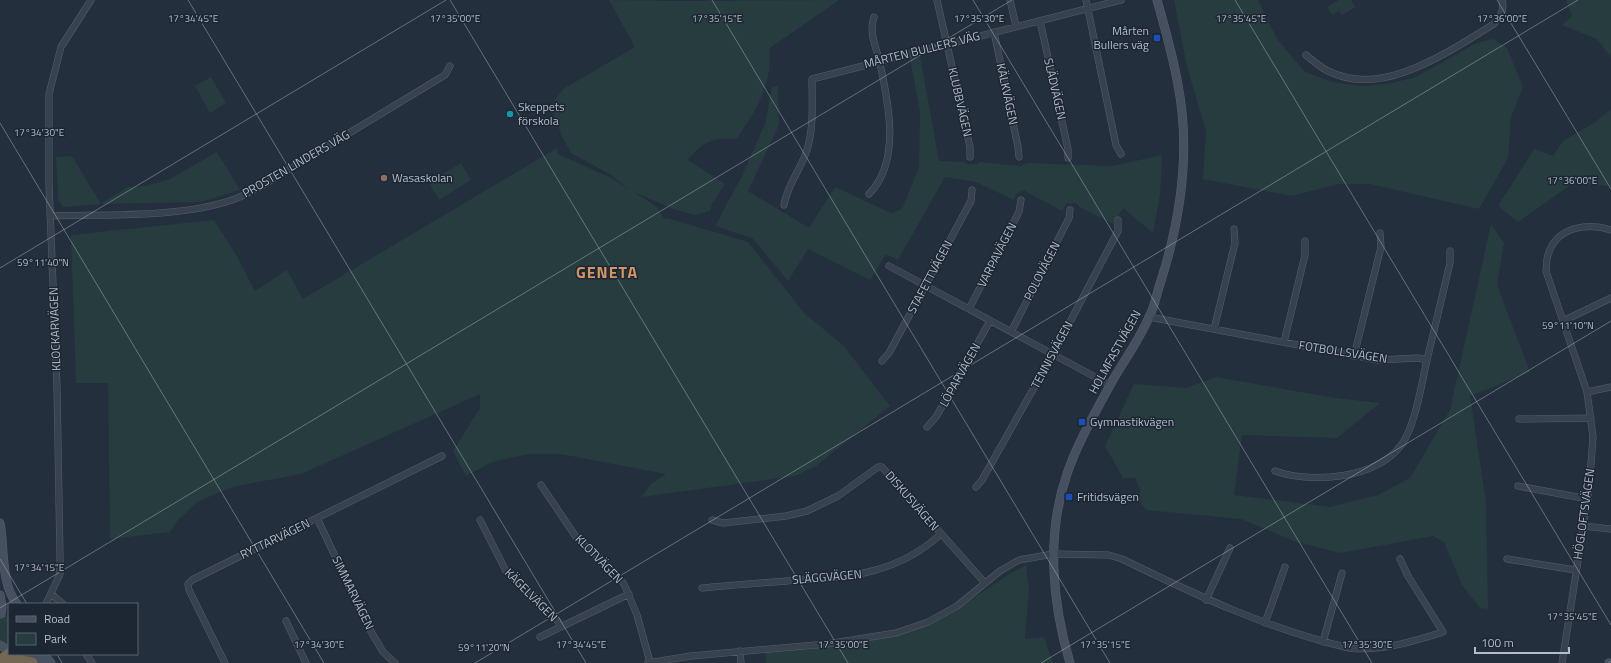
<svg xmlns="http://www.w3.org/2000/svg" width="1611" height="663" font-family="'Titillium Web',sans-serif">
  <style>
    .green { fill: #263c3f }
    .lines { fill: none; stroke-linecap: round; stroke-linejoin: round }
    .street-casing { stroke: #565f6c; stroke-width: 7 }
    .secondary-casing { stroke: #565f6c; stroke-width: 9 }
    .highway-casing { stroke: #434c59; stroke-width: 12 }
    .street { stroke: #38414e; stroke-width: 6 }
    .secondary { stroke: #465061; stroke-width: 8 }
    .highway { stroke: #746855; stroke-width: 11 }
    .ticks { fill: none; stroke: #b4bcc9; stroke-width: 1; stroke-opacity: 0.45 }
    .transit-dot { fill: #1a4fb4; stroke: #1d2633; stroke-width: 1.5 }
    .culture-dot { fill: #0f9aa8; stroke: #1d2633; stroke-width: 1.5 }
    .education-dot { fill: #8d6e63; stroke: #1d2633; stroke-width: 1.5 }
    .labels { text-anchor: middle; stroke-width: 3; stroke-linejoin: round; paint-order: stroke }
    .poi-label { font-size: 12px; fill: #b4bcc9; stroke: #1d2633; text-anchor: start }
    .street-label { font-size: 12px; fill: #b4bcc9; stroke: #1d2633 }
    .district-label { font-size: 16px; font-weight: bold; letter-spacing: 1px; fill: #d59563; stroke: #1d2633 }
    .ticks-label { font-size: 10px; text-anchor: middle; fill: #b4bcc9; stroke: #1d2633; stroke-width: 3; stroke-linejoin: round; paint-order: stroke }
  </style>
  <rect width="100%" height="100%" fill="#242f3e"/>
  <path class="green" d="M609,0l66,1 164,-1 -69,48c-1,8 0,16 -1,23 -4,24 -18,48 -33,68 -25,-1 -32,2 -48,21l37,24 -13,20 -2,7 -15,4 -19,-5 -42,-18 23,15 7,12 3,-1 81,24 57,72 38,31 47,61 -74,60 -21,10 -154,21 10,-13 15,-10 -105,-20h-33l-36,8 -26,14 -13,-25 27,-43v-14l-179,80 -69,13 -35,15 -20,19 -7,11 -60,7 -2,-156h-32l-5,-148 143,-15 24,38 17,33 32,-21 16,29 254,-151 1,6 53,24 19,12 -19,-15 -40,-22 -9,-17 -12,-29 13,-18 72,-42z
    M1174,0h84l19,39 28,33 28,10 27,4 27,-2 29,-7 61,-34 16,-4 14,9 16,39 -12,30 -3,41 -29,51 -109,-25h-32l-46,12 -89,-17 3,-48 -19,-64z
    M1339,0h12l5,7 -14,8 -3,-4 -7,4 -5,-8z
    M1566,0h45v57l-14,-18 -35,-14 10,-9z
    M920,56l19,105 25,1 3,2h10l2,-2 42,4 6,-3 86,3 49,-11 -2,40 -7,38 -30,-25 -10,16 -33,-17 -4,-4h-9l-5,8 -39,-21 -7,4 -2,6 -38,-18 -31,-5 -47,83 -12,-6 -16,26 -62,-31 -20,32 -36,-43 -37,-12 27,-50 23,-52 7,-37 6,-1 1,39 -31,66 61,37 26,-41 56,26 11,-4 17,-42 1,-55 -10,-54z
    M211,77l15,26 -16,10 -15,-27z
    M1611,109v77l-39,-2 -54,38 -20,-16 36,-57 19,7 10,-15 31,-18z
    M217,152l23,38 -39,12 -98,2 -1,-1 26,-16 18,-1 24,-7z
    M72,156l29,48 -38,3 -5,-7 -2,-43z
    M461,163l10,17 -32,20 -10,-17z
    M1491,224l13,19 -7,42 33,87 -60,24 16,106 2,107 -8,-1 -18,-23 -18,-43 -11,-6 -93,17 -43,-11 -56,-23 -95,-9 -9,-12 4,-6 -6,-14h-12l-18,-32 29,-62 52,4 30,-11 119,21 45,5 -43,35 -95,-3 -8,60 96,12 48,-12 32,-17 40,-68z
    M1026,565l3,24 -4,50 19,-2 9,26h-287l-1,-13c61,-4 123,-4 178,-34 29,-15 54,-36 83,-51z
    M9,613v34l-9,-8v-19z"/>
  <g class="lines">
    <g class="street-casing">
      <path id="street" d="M937,0l33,147v10
        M1010,0l6,26
        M1086,0l30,145 5,9
        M1040,21l28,128v9
        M994,32l24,115 1,10
        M1306,55c7,6 14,12 22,16 55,28 121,-20 166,-47 6,-8 11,-14 8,-24
        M869,194c33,-33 19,-94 10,-135 -4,-14 -10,-28 -5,-42
        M784,205c3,-20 17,-36 23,-55 7,-23 5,-47 5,-71l309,-79
        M50,216c56,-2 130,2 182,-16 10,-3 19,-9 28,-13l185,-112 5,-9
        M889,266l221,119
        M969,309l50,-97 2,-12
        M1149,317l229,43 40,-2 9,2 23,-97v-12
        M1563,321l48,-23
        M1214,329l21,-86 -1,-14
        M1011,332l58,-114 1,-8
        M1284,342l21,-87v-14
        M1354,356l27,-109 -1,-14
        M882,361l7,-8 82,-152 1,-11
        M1587,392l24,-5
        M1519,419l72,-1
        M927,427l9,-10 54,-96
        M1275,471c38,13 102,8 127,-27 13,-18 20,-62 25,-84
        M541,485l35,52 38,35 10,12 13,31 13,47
        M1518,486l70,13
        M976,487l6,-7 71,-126 65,-123v-11
        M317,518l52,110 14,24 12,11
        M480,520l26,51 45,41 10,14
        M712,520l11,3 63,-7 21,-5 31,-15 40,-29h4l103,116
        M1583,526l28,3
        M1507,559l68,11
        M702,588c29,-3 57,-5 85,-7 59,-4 108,-5 154,-47
        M51,594l12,10
        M1206,600l24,-52
        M46,604l14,-30v-17l-3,-170 -8,-203v-90l12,-47 30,-47
        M286,621l20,42
        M1265,623l20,-56
        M540,637l89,-43
        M1323,642l19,-69
        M740,651l1,12
        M86,654l6,9
        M225,663l-36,-73 -1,-6 4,-4 250,-124
        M648,663l43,-7 136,-12 69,-11 32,-11 29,-16 43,-35 19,-11 34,-6 56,1 13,4c74,36 146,70 227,89 31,4 65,-7 94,-16l-35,-56 -8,-17
        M1562,663l27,-173 4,-53 -6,-45 -41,-121c1,-5 0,-11 2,-16 8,-28 39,-33 63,-25"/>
    </g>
    <g class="secondary-casing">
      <path id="secondary" d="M0,523c5,25 0,60 17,81
        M0,595l2,12 -1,7
        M0,645l9,6
        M30,654l12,9
        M44,654l7,9
        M1070,663c-18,-60 -24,-129 -3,-189 10,-30 27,-59 42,-87 13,-24 30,-46 40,-70 5,-9 7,-20 10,-30 21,-64 32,-135 19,-202 -5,-29 -13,-57 -21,-85
        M1609,663h2"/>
    </g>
    <g class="highway-casing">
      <path id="highway" d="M0,661l9,-7
        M9,663l10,-3 13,3"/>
    </g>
    <use href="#street" class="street"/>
    <use href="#secondary" class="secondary"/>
    <use href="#highway" class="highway"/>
  </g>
  <path class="ticks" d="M188,0l398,663M450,0l398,663M712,0l398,663M973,0l399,663M1235,0l376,625M1497,0l114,189M0,123l324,540M0,268l446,-268M0,559l27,45M0,608l1012,-608M57,654l5,9M475,663l1103,-663M1041,663l570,-342M1608,663l3,-2"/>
  <g class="transit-dot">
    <rect x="1153" y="34" width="8" height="8" rx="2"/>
    <rect x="1078" y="418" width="8" height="8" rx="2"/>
    <rect x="1065" y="493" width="8" height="8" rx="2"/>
  </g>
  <circle class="culture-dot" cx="510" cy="114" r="4"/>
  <circle class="education-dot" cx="384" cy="178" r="4"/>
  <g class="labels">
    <g class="poi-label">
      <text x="1149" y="35" text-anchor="end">Mårten<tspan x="1149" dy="14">Bullers väg</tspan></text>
      <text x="518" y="111">Skeppets<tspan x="518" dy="14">förskola</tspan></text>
      <text x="392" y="182">Wasaskolan</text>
      <text x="1090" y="426">Gymnastikvägen</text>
      <text x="1077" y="501">Fritidsvägen</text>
    </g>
    <g class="street-label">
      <text transform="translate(922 50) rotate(-14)" y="4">MÅRTEN BULLERS VÄG</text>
      <text transform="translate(1055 89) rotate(77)" y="4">SLÄDVÄGEN</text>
      <text transform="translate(1007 94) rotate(78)" y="4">KÄLKVÄGEN</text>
      <text transform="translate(960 102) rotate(77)" y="4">KLUBBVÄGEN</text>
      <text transform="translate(296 164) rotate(-30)" y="4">PROSTEN LINDERS VÄG</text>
      <text transform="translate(997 255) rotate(-63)" y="4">VARPAVÄGEN</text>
      <text transform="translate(1042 271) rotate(-63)" y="4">POLOVÄGEN</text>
      <text transform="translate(930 277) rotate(-62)" y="4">STAFETTVÄGEN</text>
      <text transform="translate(55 329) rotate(-92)" y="4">KLOCKARVÄGEN</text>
      <text transform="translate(1115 352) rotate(-61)" y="4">HOLMFASTVÄGEN</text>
      <text transform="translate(1343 352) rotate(9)" y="4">FOTBOLLSVÄGEN</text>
      <text transform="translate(1052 355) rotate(-62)" y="4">TENNISVÄGEN</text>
      <text transform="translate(960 375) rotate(-61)" y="4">LÖPARVÄGEN</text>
      <text transform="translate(912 501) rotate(49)" y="4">DISKUSVÄGEN</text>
      <text transform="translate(1584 514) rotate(-82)" y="4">HÖGLOFTSVÄGEN</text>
      <text transform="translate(275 539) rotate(-26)" y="4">RYTTARVÄGEN</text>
      <text transform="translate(599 559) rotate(46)" y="4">KLOTVÄGEN</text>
      <text transform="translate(827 577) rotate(-5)" y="4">SLÄGGVÄGEN</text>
      <text transform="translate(353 593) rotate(64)" y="4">SIMMARVÄGEN</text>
      <text transform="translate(531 595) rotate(45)" y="4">KÄGELVÄGEN</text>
    </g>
    <g class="district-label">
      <text x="607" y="278">GENETA</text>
    </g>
  </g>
  <g class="ticks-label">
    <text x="193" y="22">17°34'45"E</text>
    <text x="455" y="22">17°35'00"E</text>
    <text x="717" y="22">17°35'15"E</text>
    <text x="979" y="22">17°35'30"E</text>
    <text x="1241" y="22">17°35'45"E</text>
    <text x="1502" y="22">17°36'00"E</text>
    <text x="39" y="136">17°34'30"E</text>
    <text x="1572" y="184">17°36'00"E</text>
    <text x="43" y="266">59°11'40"N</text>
    <text x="1568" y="329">59°11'10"N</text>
    <text x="39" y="571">17°34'15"E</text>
    <text x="1572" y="620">17°35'45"E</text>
    <text x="319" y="648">17°34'30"E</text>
    <text x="581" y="648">17°34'45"E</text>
    <text x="843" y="648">17°35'00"E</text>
    <text x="1105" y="648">17°35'15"E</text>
    <text x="1367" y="648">17°35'30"E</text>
    <text x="484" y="651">59°11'20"N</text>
  </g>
  <rect x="8" y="603" width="130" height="52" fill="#1d2633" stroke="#59626f"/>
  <rect x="16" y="616" width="20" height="6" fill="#465061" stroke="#59626f"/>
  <text x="44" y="623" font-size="12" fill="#b4bcc9">Road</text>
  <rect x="16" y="633" width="20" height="12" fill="#263c3f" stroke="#59626f"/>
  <text x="44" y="643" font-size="12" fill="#b4bcc9">Park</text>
  <path d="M1475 647v6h94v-6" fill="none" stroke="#b4bcc9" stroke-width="2"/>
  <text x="1481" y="647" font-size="12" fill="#b4bcc9" stroke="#1d2633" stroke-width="3" paint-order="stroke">100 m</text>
</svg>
